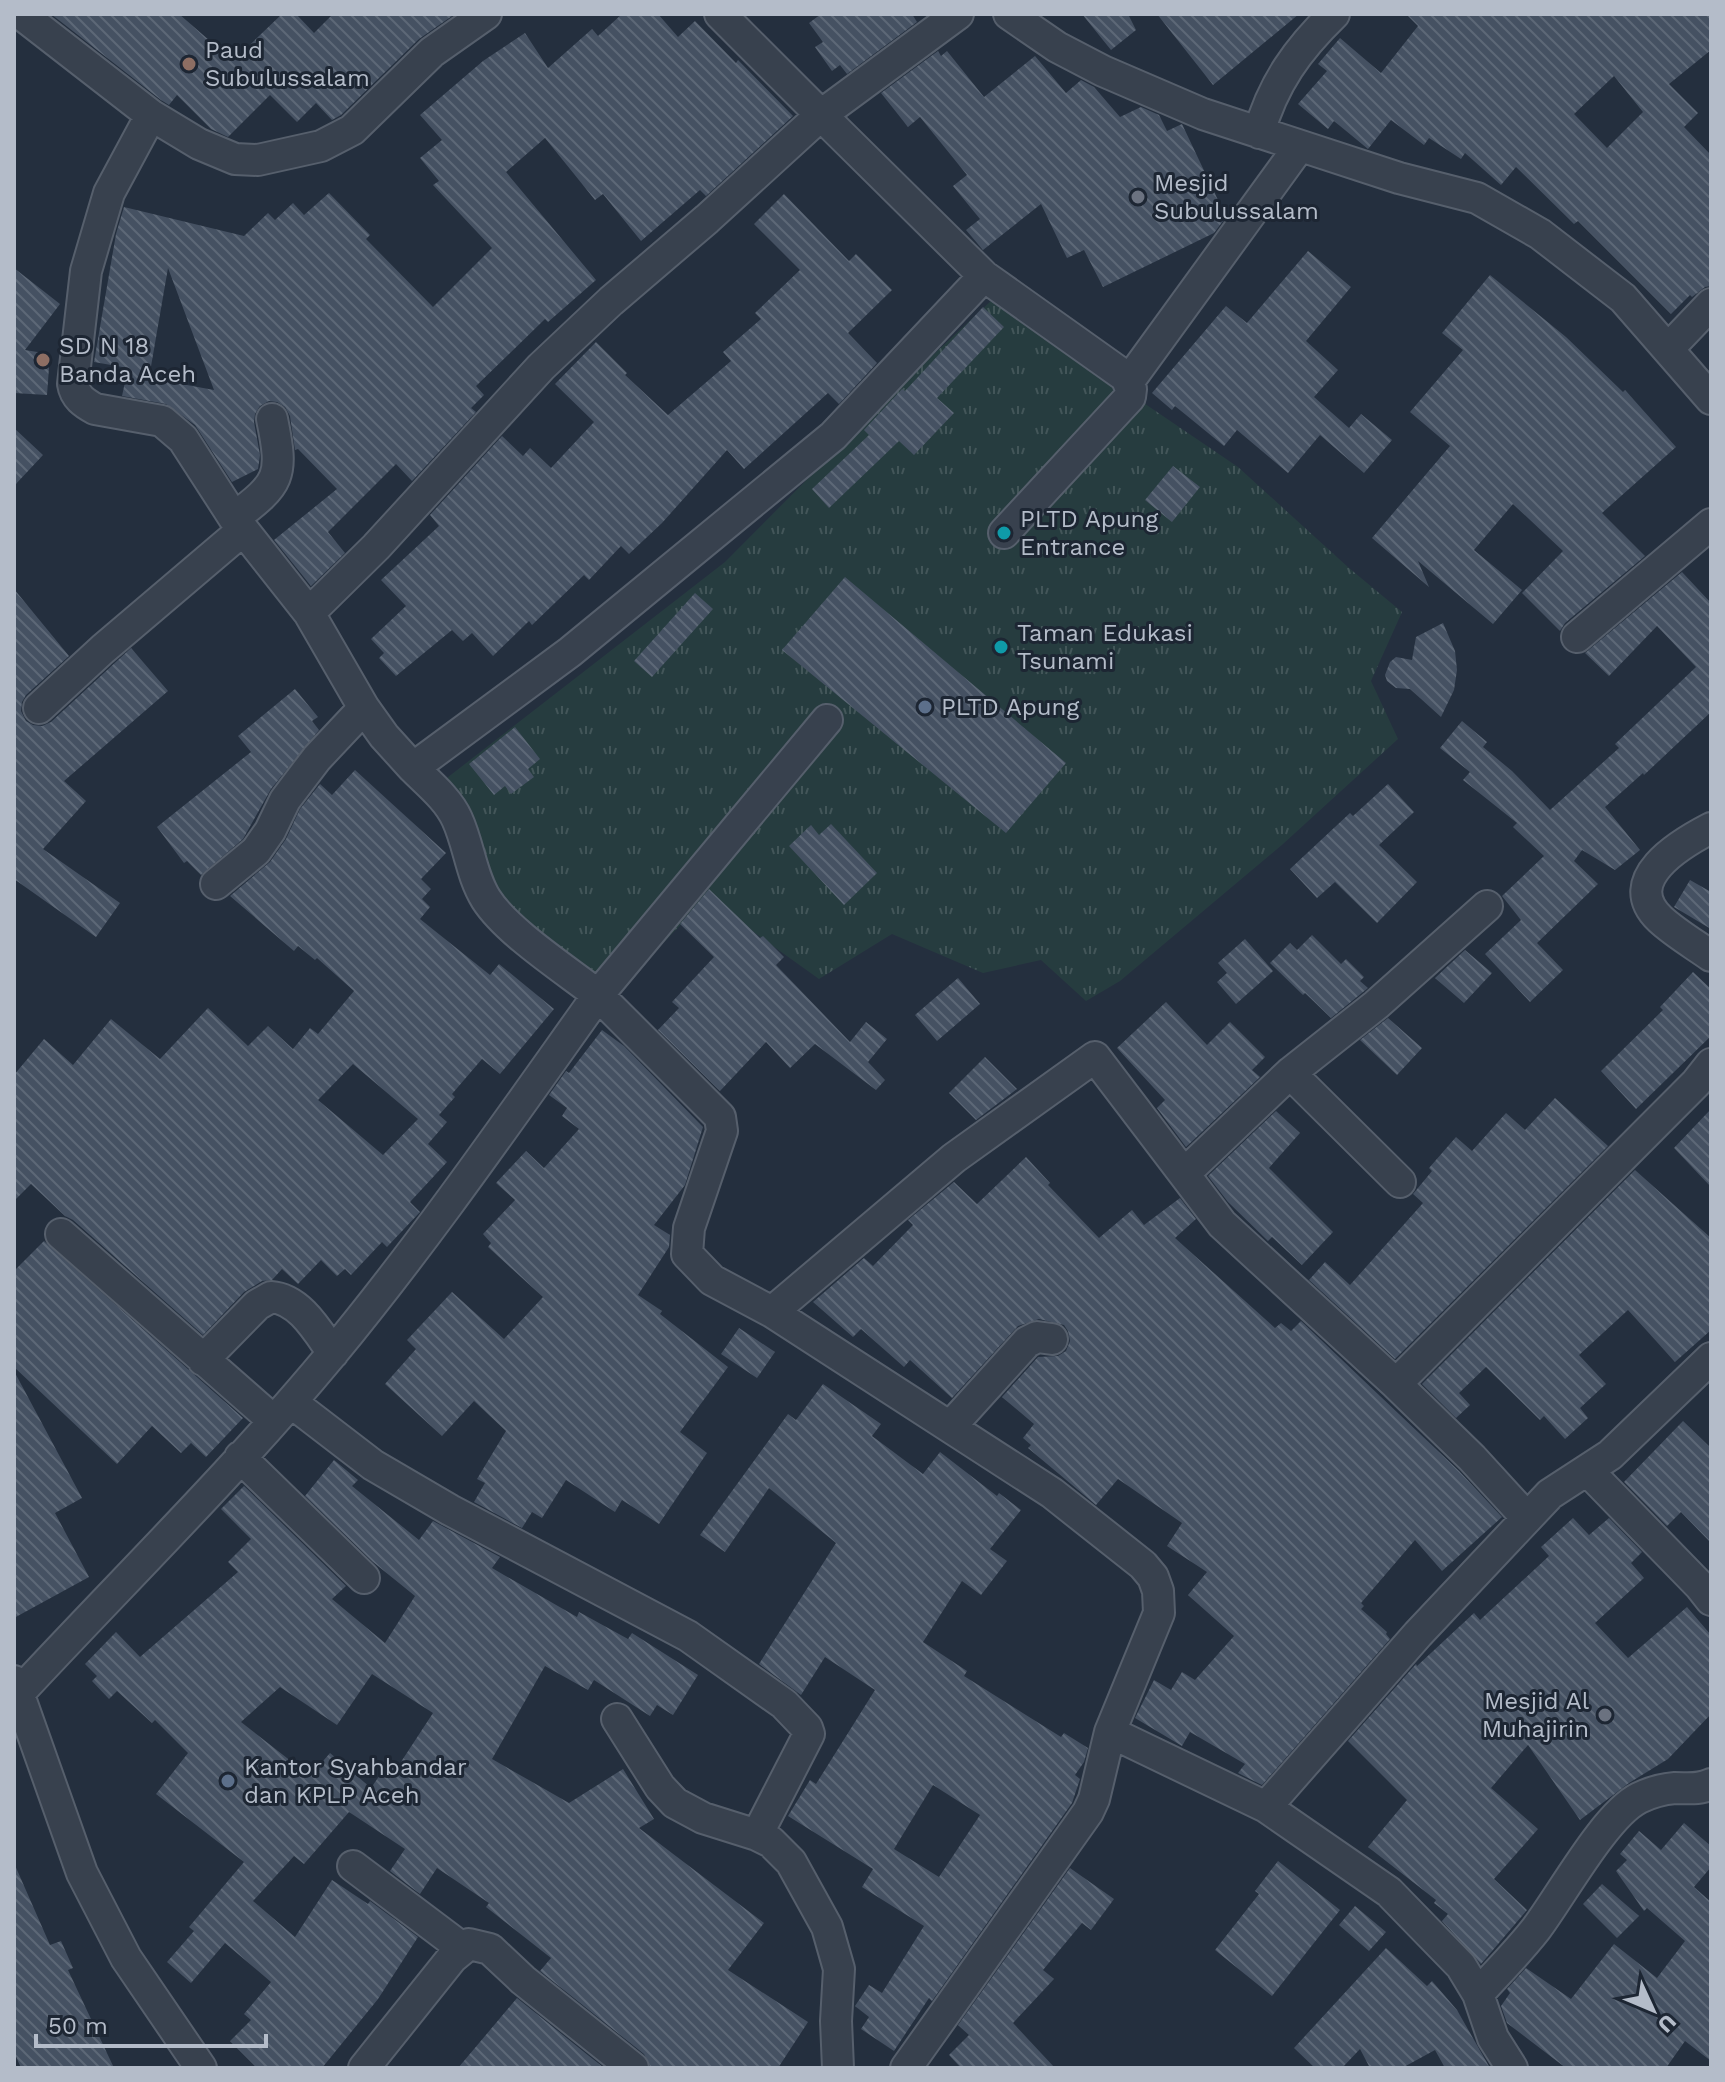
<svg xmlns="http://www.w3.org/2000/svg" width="1725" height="2082" font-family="'Work Sans',sans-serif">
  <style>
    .grass { fill: url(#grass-tufts) }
    .building { fill: url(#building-back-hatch); fill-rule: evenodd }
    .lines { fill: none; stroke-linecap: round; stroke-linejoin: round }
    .minor-casing { stroke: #565f6c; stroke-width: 34 }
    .minor { stroke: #38414e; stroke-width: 30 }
    .education-dot { fill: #8d6e63; stroke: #1d2633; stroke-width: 3 }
    .worship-dot { fill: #6b7280; stroke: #1d2633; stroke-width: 3 }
    .culture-dot { fill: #0f9aa8; stroke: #1d2633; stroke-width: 3 }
    .service-dot { fill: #5c6f8a; stroke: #1d2633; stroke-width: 3 }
    .labels { text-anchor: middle; stroke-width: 6; stroke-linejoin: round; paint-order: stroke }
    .poi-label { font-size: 24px; fill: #b4bcc9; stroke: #1d2633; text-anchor: start }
  </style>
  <defs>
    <pattern id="grass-tufts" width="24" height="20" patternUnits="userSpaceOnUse" patternTransform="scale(2)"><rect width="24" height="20" fill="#263c3f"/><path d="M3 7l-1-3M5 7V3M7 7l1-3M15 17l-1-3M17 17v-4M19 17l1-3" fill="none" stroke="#435659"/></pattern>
    <pattern id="building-back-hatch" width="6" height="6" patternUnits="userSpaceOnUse" patternTransform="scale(2)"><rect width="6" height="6" fill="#455162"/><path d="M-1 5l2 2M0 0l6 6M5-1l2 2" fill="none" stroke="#5d6877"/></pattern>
  </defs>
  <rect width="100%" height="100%" fill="#242f3e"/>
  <path class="grass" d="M992,300l246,167 111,101 53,44 -31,69 27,58 -115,105 -163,137 -34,20 -45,-41 -58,13 -91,-39 -73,45 -113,-81 -91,96 -121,-94 -51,-119 282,-219 180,-181z"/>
  <path class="building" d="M51,14h128l54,47 49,-47h14l18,19 19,-19h122l-36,25 -78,76 -9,5 -16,-17 -19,19 -27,-27 -42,42 -17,-8 -34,-34 -8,10 -8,-5z
    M622,14h36l20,23 17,-16 41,42 2,-3 55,56 -87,80 -6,-6 -59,51 -38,-47 -8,6 -50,-62 -39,34 90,108 -48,42 -3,-3 -69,67 8,9 -13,13 5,4 -64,69 -16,-17 -68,68 17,21 -34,33 -37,-46 63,-51 -39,-40 -3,1 -5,-34 -5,-9 -8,-5 -8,-1 -9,5 -5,8 -1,8 6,33 -2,14 -26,13 -37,-57 -29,-21 -44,-8 6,-28 -34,-6 22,-128 8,-27 120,29 24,-23 7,7 18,-17 11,12 25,-22 41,42 -4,4 67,68 59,-59 -59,-63 6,-4 -19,-23 22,-18 -22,-25 63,-54 42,-28 23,35 44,-39 6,7zM168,268l46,122 -65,-12z
    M821,14h91l5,8 -70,52 -7,-9 -8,6 -17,-24 8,-5 -14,-19z
    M1082,14h46l8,16 -25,20z
    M1157,14h142l-86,71z
    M1406,14h305v36l-42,34 29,29 -14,14 27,28v131l-6,1 -13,10 -2,-2 -19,19 -93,-93 -4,3 -58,-57 -15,18 -36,-32 -4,6 -32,-21 -5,7 -33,-25 -23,29 -34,-28 -6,8 -30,-25 29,-33 -9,-7 22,-26 41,35 37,-47zM1614,76l29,36 -36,36 -33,-34z
    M938,51l3,5 6,-5 37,46 51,-41 31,37 15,-13 13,7 26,30 21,-10 18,8 8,16 15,-7 44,93 -12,16 -111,54 -19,-37 -17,8 -26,-54 -58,46 -17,-20 14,-11 -27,-33 14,-11 -47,-58 -12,10 -27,-34z
    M784,194l65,67 7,-7 36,36 -44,43 29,30 -38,41 -11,-11 -84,76 -17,-19 -65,73 -33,31 -8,-8 -32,34 -5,-5 -52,50 -3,-4 -36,35 -21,-23 -9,8 -11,-11 -56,46 -17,-18 5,-5 -13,-14 35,-33 -25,-26 58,-54 -9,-11 72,-79 21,20 7,-8 21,20 43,-46 -39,-38 41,-42 31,31 -2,2 43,40 63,-54 -8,-9 38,-33 -6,-6 45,-43 -46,-46z
    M1308,251l43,36 -45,54 32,29 -24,27 35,31 12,-14 31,26 -28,33 -44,-38 -32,38 -51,-43 -13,16 -49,-40 -3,4 -20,-17 74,-87 21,17z
    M14,268l46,36 -35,46 25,4 -3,41 -33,-2z
    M1490,275l76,62 57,55 2,-2 51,57 -74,66 43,43 -80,67 -5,8 -38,-38 41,-42 -50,-47 -39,46 48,40 -29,34 -75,-63 11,26 -57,-49 78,-92 -40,-34 53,-62 -21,-17z
    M983,307l21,20 -67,71 17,15 -40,42 -15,-14 -70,67 -17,-19 57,-54 -5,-5 38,-41 3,2z
    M14,428l29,27 -29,31z
    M1173,466l27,21 -28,35 -27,-22z
    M1682,572l29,31v109l-67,63 -1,-2 -38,34 35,43 -25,20 -33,-20 -8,11 24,23 -61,59 26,27 -33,32 -45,-48 36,-34 -19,-24 42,-40 -31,-29 4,-4 -54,-43 7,-8 -30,-24 22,-27 25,21 -4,5 29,24 38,39 69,-62 -4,-4 81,-77 -39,-41 -48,50 -24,-23z
    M845,577l221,186 -60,70 -224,-183z
    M14,589l55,67 -43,39 -4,7 -1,9 5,10 7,4 9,1 9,-4 80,-74 37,43 -104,90 22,20 -43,48 77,54 -24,34 -82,-58z
    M695,593l18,16 -61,68 -18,-16z
    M1443,623l12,28 2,19 -3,20 -13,27 -31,-28 -14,-1 -9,-7 -2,-6 5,-13 6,-5 16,3 4,-23z
    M295,689l23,28 -6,4 7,9 -48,59 -28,50 -42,36 -14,-14 -3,2 -27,-36 94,-75 -13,-16z
    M515,727l25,32 -12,10 6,8 -23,17 -6,-8 -11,9 -25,-31z
    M355,770l91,83 -25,26 10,10 -9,10 8,8 -10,12 70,56 9,-11 55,45 -54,65 -18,-15 -30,35 3,3 -16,18 8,7 -19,22 19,18 -37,40 10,10 -33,35 -5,-5 -31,33 -6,-6 -8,7 -16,-16 -23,24 -16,-15 -10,11 -10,1 -18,11 -41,43 -130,-115 -8,-4 -34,-32 -17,17v-126l30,-36 29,26 38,-46 49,40 48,-51 40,38 20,-20 25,23 17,-21 8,6 36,-43 -37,-33 -2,2 -17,-14 -4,5 -64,-55 40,-34 16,-23 14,-30 20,-25 12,11zM353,1064l65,55 -35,36 -65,-55z
    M1388,784l26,28 -35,33 38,37 -40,41 -42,-41 -18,16 -27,-29 60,-56 3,3z
    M831,824l46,49 -33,32 -55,-59 22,-21 8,10z
    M1690,880l21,12v37l-37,-22z
    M709,889l51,49 3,-2 21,21 -8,8 74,77 16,-20 21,17 -19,23 17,18 -9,10 -61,-46 -25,24 -24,-26 -46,49 -62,-61 21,-22 -7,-6 42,-45 -34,-33z
    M1312,935l29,29 5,-5 18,18 -4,4 8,7 -37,30 -26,-25 -2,2 -33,-32 20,-20 7,7z
    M1245,939l28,32 -37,33 -19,-22 10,-9 -9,-10z
    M1465,950l27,23 -28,30 -29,-25z
    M1693,972l18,17v47l-75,73 -35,-38 62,-61 -3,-3z
    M958,978l22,26 -43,37 -22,-26z
    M1166,1002l41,43 23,-23 35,35 -13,13 8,7 -74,70 -29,-39 8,-8 -48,-52z
    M1388,1018l34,30 -25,27 -37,-35z
    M602,1030l22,16 79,81 -18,58 -31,40 16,10 -1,12 -31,48 24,16 -2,3 68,53 -48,65 27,21 -48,71 -37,-24 -7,12 -49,-32 -24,38 -10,-6 -10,16 -48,-26 11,-19 -8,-4 29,-48 -32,-30 -32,35 -57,-52 31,-35 -9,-9 45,-48 52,47 39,-42 -55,-50 3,-4 -8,-9 32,-34 -19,-17 30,-32 18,17 35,-39 -17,-13 5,-8 -18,-13 17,-24 3,2z
    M985,1057l32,32 -41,31 -27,-27z
    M1555,1098l53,48 -213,213 -86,-79 16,-18 25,23 73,-82 -10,-9 19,-23 -3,-3 27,-31 16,14 34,-38 19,17z
    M1711,1109v78l-37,-39z
    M1276,1111l24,22 -31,35 64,64 -31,33 -30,-28 -4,4 -40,-39 -20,-26z
    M1026,1157l24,26 -2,2 51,53 33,-28 12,15 36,-27 16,21 -21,19 100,90 6,-5 10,8 10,-10 158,150 43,46 -60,54 -27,-31 -54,63 3,3 -3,3 26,23 -1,2 4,5 -128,146 -24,-12 7,-9 -55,-32 -8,14 -47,-28 19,-38 17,10 11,-18 13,8 39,-44 -46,-41 19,-23 -40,-26 15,-23 -64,-44 -22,26 -68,-57 3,-3 -8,-7 11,-14 -32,-27 36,-40 20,-1 8,-5 4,-10 -2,-10 -4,-6 -25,-6 -21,7 -66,72 -42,-38 -6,7 -43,-38 -8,8 -40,-35 51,-44 9,8 40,-41 -5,-5 46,-38 23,22z
    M1635,1170l76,68v92l-36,32 -47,-52 -49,45 27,29 -26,24 8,10 -23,21 -21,-23 -4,4 -54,-53 -27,26 11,12 -14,13 -34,-34z
    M44,1241l199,177 -37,39 -15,-14 -10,10 -29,-27 -35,38 -103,-97v-96z
    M739,1328l36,24 -18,26 -36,-24z
    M14,1371l68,127 -27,15 34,64 -75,41z
    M823,1384l58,40 -9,12 51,38 17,-22 57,44 2,-3 22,17 -31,39 17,12 -26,34 -19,-14 -39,61 44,29 -3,5 97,61 3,-4 24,15 -4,14 -9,13 5,4 -8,24 -140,198 -3,-3 -35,53 -33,-22 8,-12 -14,-11 14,-21 13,8 42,-67 -62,-39 11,-18 -85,-53 22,-36 6,4 59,-94 -50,-33 -24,38 -42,-31 77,-121 -67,-55 -44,64 -25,-17 88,-121 8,6zM933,1785l47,30 -41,62 -45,-28z
    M1683,1421l28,27v95l-30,-31 -14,14 -43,-44z
    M334,1460l24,20 -6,6 67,54 14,-19 67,36 -8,11 85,49 2,-5 49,27 4,-6 66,42 -25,40 -16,-10 -7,11 -56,-36 -6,10 -43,-24 -53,93 77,44 54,-34 31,50 -15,9 125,95 -36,47 80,52 -30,46h-127l-7,-14 -104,-83 11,-13 -65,-51 3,-4 -52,-35 -17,26 -30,-23 15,-22 -56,-37 -45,52 -10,-8 -41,45 42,36 37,-57 36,24 2,-3 48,36 -40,62 -56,69h-65l-27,-27 21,-21 -7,-6 27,-32 -46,-39 -34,40 -24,-21 27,-31 -5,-4 55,-65 -88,-68 32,-41 -33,-33 -3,3 -35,-32 -8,8 -17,-18 5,-5 -12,-12 31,-32 24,25 98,-85 -10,-10 23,-23 -30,-30 23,-23 102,100 -14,13 53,44 30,-47 -42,-34 -68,-66zM372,1674l61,39 -36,55 -9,-5 -17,25 -41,-35 -20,23 -69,-54 39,-35 57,38z
    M1573,1518l16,17 20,-17 33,34 -11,11 13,15 -49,45 33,35 59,-51 24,28v79l-43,45 -39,24 -49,37 -52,-75 -37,43 47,41 -44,50 33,31 -46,54 -39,-43 6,-7 -14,-11 2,-3 -68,-53 39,-47 -59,-59 68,-77 1,2 57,-53 6,7 69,-64 -8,-9z
    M1684,1823l27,23v21l-17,20 17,15v159l-26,-20 -19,27h-100l-59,-45 -6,-17 9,-13 -3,-4 19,-21 45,31 43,-55 43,34 28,-37 -38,-33 -3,3 -28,-40 11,-11 -7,-6 19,-23 22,19z
    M1278,1861l62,49 -68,86 -57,-46 44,-56 -4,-3z
    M14,1863l36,82 11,-4 12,27 -5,2 46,98h-93l-7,-16z
    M1070,1868l44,31 -23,31 -9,-7 -39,47 11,9 -41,44 42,45h-94l-12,-13 20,-20 -11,-10z
    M1602,1884l37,32 -22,22 -34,-34z
    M1355,1906l31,26 -17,19 -30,-26z
    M1386,1948l41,38 5,-5 25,29 33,58h-45l-10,-18 -33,18h-32l-10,-19 -18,19h-27l-21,-20z
    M517,1998l87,70h-146z"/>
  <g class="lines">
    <g class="minor-casing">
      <path id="minor" d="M21,14l130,101 48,29 36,15 23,1 63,-14 31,-16 80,-78 54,-38
        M1009,14l48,33 46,24 100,43 196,64 78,20 63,36 83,64 88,101
        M151,115l-42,78 -23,78 -13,113c2,13 11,19 22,25l67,12 21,18 51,79 75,95 55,95 20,28 29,32
        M1259,133c14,-50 39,-84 75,-119
        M984,276l142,101 5,12 -1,8 -126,136
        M1669,348l42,-44
        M1129,381l170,-234
        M234,518c46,-35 50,-41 38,-99
        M309,613l67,-66 165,-180 70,-66 96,-82 114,-104 -101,-101
        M1577,637l134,-113
        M39,708l64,-59 140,-119
        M827,720l-229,275 122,122 2,14 -33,97 -2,26 25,26 60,32 280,181 91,72 10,12 5,14 1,22 -49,119
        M1711,828c-31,16 -92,52 -51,91 15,14 34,25 51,37
        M216,884l40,-33 14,-20 15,-31 32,-42 47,-50
        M1290,1073l110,109
        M1185,1173l105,-100 86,-68 111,-99
        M61,1234l213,187
        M772,1312l182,-154 141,-101 127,167 174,160 76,74 55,60
        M203,1360l54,-55 14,-8c29,2 47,35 62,56
        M1396,1384l300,-301 15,-19
        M291,1402l82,63 77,45 238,126 96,68 23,24 2,6 -52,101
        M950,1427l77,-85 10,-5 15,2
        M240,1457l124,121
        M1588,1471l112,115 11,14
        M14,1681l68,192 44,85 75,110
        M19,1693c104,-112 214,-220 312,-338 95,-115 180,-238 267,-360 -32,-25 -91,-63 -112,-96 -15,-24 -17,-54 -29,-80 -9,-20 -29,-36 -44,-51l157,-116 263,-216 151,-160 -163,-161 137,-101
        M617,1719l43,68 15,16 28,15 54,17 14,7 20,20 36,65 12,42 -3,52 2,47
        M1266,1807l152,-173 132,-140 60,-39 101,-97
        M353,1866l109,82
        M1478,1994c19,-21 40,-42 58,-65 25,-33 69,-114 103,-131 10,-5 25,-9 36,-10 13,0 24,2 36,-4
        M364,2068l88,-110 17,-14 21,5 33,31 110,88
        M906,2068l182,-256 6,-13 16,-67 156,75 123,85 72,74 17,28 15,44 19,30"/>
    </g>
    <use href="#minor" class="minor"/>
  </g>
  <g class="education-dot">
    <circle cx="189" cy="64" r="8"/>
    <circle cx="43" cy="360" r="8"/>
  </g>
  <g class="worship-dot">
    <circle cx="1138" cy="197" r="8"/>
    <circle cx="1605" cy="1715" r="8"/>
  </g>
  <g class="culture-dot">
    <circle cx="1004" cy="533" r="8"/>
    <circle cx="1001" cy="647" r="8"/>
  </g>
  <g class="service-dot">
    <circle cx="925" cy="707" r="8"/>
    <circle cx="228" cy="1781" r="8"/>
  </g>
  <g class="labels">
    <g class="poi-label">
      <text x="205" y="58">Paud<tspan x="205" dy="28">Subulussalam</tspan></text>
      <text x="1154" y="191">Mesjid<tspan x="1154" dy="28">Subulussalam</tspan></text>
      <text x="59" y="354">SD N 18<tspan x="59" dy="28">Banda Aceh</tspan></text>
      <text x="1020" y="527">PLTD Apung<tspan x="1020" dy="28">Entrance</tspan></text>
      <text x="1017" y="641">Taman Edukasi<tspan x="1017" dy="28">Tsunami</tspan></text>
      <text x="941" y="715">PLTD Apung</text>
      <text x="1589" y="1709" text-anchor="end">Mesjid Al<tspan x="1589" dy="28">Muhajirin</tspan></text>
      <text x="244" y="1775">Kantor Syahbandar<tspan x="244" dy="28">dan KPLP Aceh</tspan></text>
    </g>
  </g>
  <rect width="1725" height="2082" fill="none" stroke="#b4bcc9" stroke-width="32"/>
  <g transform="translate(1653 2010) rotate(134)" stroke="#1d2633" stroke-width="6" paint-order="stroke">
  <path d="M0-6L14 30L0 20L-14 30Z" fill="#b4bcc9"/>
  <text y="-12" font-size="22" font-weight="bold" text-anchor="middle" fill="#b4bcc9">U</text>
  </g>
  <path d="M36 2034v12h230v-12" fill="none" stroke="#b4bcc9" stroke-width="4"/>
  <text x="48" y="2034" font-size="24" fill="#b4bcc9" stroke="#1d2633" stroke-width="6" paint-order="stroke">50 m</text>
</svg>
